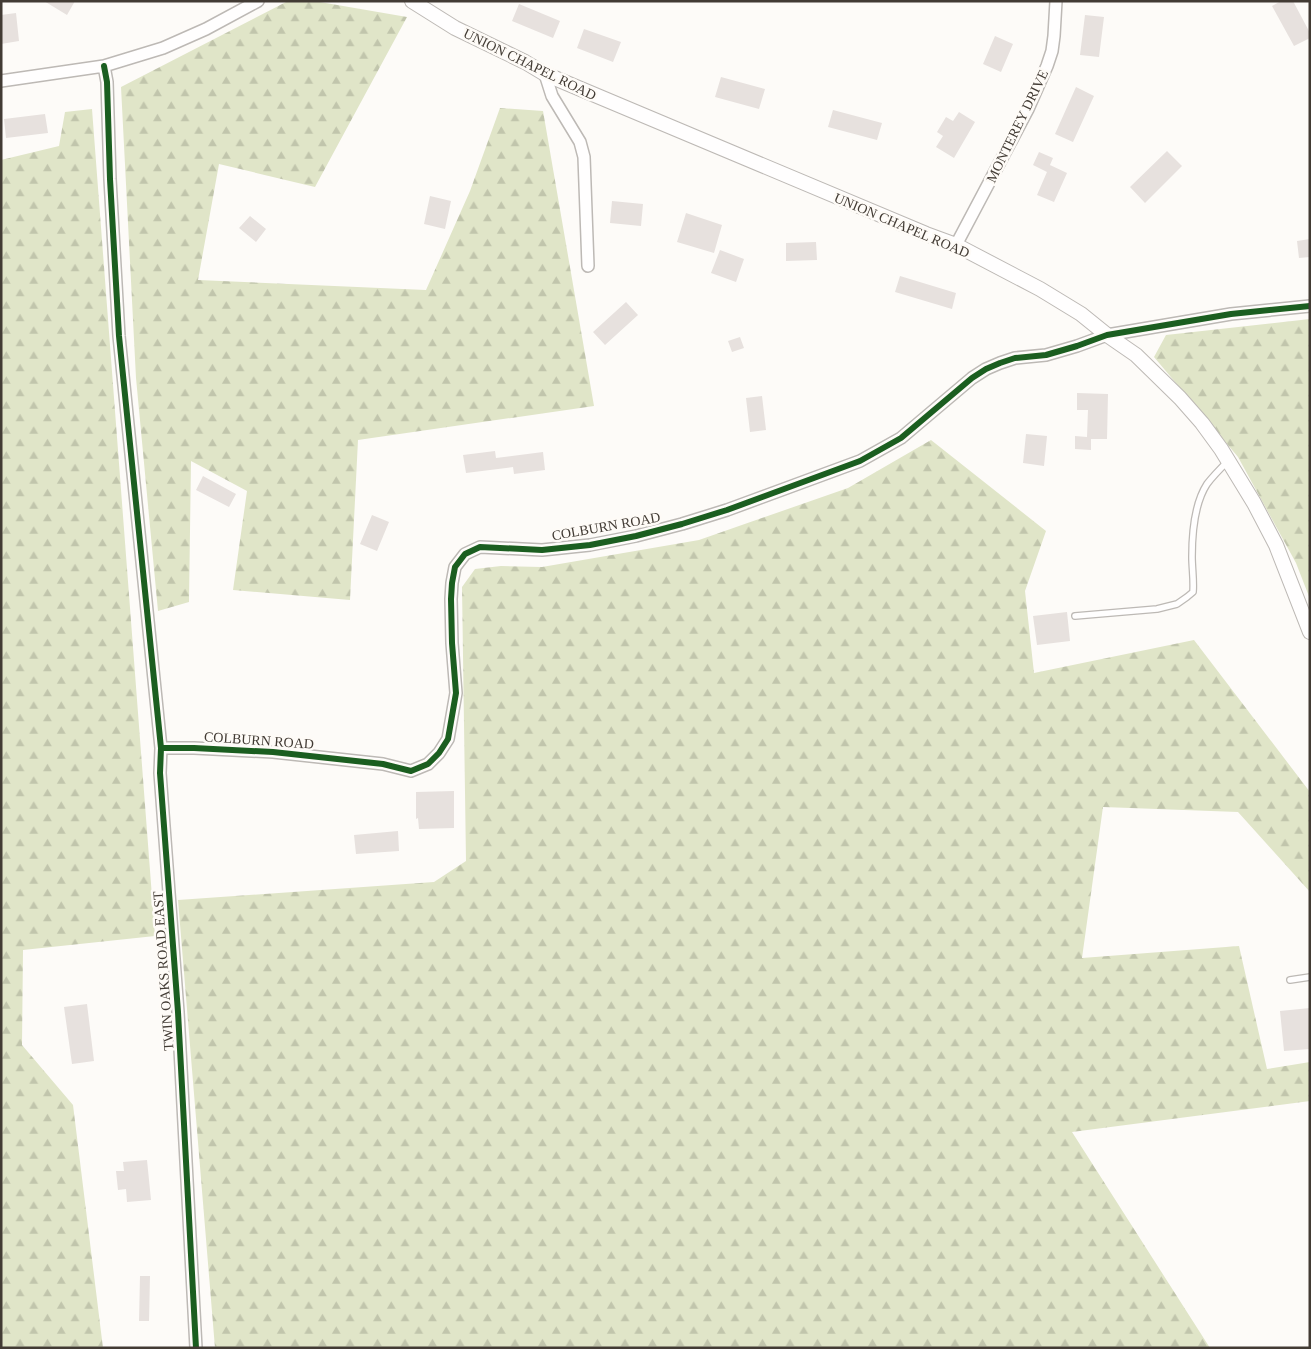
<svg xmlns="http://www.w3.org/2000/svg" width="1311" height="1349" font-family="'Times New Roman',serif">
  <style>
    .forest { fill: url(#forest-firs) }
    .building { fill: #e7e1de }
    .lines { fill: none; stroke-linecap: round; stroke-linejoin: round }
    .service-casing { stroke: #bdb9b5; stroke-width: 8 }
    .minor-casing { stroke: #bdb9b5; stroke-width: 14 }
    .tertiary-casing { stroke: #bdb9b5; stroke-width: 16 }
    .service { stroke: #fffefe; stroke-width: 5.5 }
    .minor { stroke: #fffefe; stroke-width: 11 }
    .tertiary { stroke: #fffefe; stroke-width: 14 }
    .cycleway-casing { stroke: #fefbf7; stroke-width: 9 }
    .cycleway { stroke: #1b5e20; stroke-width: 6 }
    .labels { text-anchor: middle; stroke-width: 5; stroke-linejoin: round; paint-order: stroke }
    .street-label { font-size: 14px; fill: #423b34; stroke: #fefbf7 }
  </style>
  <defs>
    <pattern id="forest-firs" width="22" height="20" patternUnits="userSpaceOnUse" patternTransform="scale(1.25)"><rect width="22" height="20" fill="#e0e5c8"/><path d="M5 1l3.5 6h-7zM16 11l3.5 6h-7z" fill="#c1c5ac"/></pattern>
  </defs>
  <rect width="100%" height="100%" fill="#fdfbf8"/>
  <path class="forest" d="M288,1h26l93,16 -92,170 -96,-23 -21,116 228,10 44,-99 30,-83 43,3 51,295 -236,34 -8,160 -117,-10 14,-99 -56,-30 -2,141 -31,9 -22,-233 -15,-291z
    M92,109l63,827 -132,14 -1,95 51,60 30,243h-102v-1188l58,-14 6,-34z
    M1310,319v280l-14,-36 -58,-106 -84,-100 12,-22z
    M931,440l115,91 -21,60 9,82 160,-33 116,152v100l-72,-80 -135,-5 -21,151 157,-12 28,123 43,-7v39l-238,31 138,216h-995l-37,-448 256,-18 32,-21 -4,-274 13,-18 26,-3 41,1 157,-27 149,-52z"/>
  <path class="building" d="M44,1h31l-8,14z
    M1281,1h12l17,32v5l-16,8 -22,-40z
    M519,4l41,17 -7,17 -41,-17z
    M16,13l3,28 -18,3v-29z
    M1085,15l19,2 -5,40 -19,-2z
    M584,29l37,13 -8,20 -36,-14z
    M995,36l18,8 -12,28 -18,-8z
    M721,77l44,12 -6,20 -44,-12z
    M1076,87l18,9 -21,46 -18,-8z
    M833,110l49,13 -5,17 -49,-13z
    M959,112l16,10 -21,36 -18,-11 7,-11 -6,-4 9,-15 7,4z
    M45,114l3,19 -42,5 -2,-19z
    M1167,151l15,15 -37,37 -15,-16z
    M1039,152l14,6 -6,14 -14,-7z
    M1050,165l17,8 -13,29 -17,-7z
    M430,196l21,5 -6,28 -21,-5z
    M612,201l31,3 -2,22 -31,-3z
    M686,213l36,12 -8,28 -37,-11z
    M250,216l16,13 -10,13 -17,-14z
    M1310,239v18l-11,1 -2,-17z
    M816,242l1,18 -31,1v-18z
    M720,250l24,9 -8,23 -25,-9z
    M900,276l56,17 -4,16 -57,-17z
    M626,302l12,13 -33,30 -12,-13z
    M740,337l4,11 -12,4 -4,-11z
    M1077,393l31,1 -1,45h-16v11l-16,-1v-13l12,1 1,-27h-11z
    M762,396l4,34 -16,2 -4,-34z
    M1026,434l21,2 -3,30 -21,-3z
    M495,451l1,7 47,-6 2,18 -31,4 -1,-7 -47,6 -3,-18z
    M203,476l33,18 -7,13 -33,-17z
    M372,515l17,7 -12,29 -17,-7z
    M1067,612l3,29 -33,4 -4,-29z
    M454,791v37l-35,1 -1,-11 -2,1v-27z
    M398,831l1,20 -43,3 -2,-19z
    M87,1004l7,57 -22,3 -8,-57z
    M1310,1008v41l-26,2 -4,-40z
    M147,1160l4,40 -24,2 -1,-13 -8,1 -2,-19h8l-1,-9z
    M140,1276h10l-1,45h-10z"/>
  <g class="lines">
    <g class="service-casing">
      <path id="service" d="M1075,616l82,-7 20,-5 10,-7 6,-5c1,-12 -1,-24 -1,-35 0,-23 2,-53 15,-73 6,-8 14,-16 21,-23
        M1290,980l20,-3"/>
    </g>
    <g class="minor-casing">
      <path id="minor" d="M104,66l3,16 3,97 9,157 42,412 -1,25 18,239 18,336
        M545,74l7,22 28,46 4,15 4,109
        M1,81l103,-15 59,-18 43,-19 52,-28
        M956,245l72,-136 19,-43 5,-15 2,-15 2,-35
        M161,748h33l79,4 110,12 28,7 17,-7 11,-11 9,-14 8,-46 -4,-50 -1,-44 1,-16 3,-16 10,-13 15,-7 62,3 48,-5 46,-9 46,-12 45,-14 133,-49 41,-23 71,-60 14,-9 14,-6 15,-5 31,-3 31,-9 30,-11 124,-21 79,-8"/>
    </g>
    <g class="tertiary-casing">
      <path id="tertiary" d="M412,1l43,27 70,34 20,12 381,160 30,11 84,44 41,25 26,21 29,20 44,43 22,25 19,26 33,54 22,42 34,87"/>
    </g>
    <use href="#service" class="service"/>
    <use href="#minor" class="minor"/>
    <use href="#tertiary" class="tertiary"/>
    <g class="cycleway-casing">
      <path id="cycleway" d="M104,66l3,16 3,97 9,157 42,412 -1,25 18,239 18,336
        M161,748h33l79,4 110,12 28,7 17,-7 11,-11 9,-14 8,-46 -4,-50 -1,-44 1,-16 3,-16 10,-13 15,-7 62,3 48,-5 46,-9 46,-12 45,-14 133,-49 41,-23 71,-60 14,-9 14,-6 15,-5 31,-3 31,-9 30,-11 124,-21 79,-8"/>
    </g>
    <use href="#cycleway" class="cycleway"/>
  </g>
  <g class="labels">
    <g class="street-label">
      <text transform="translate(530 64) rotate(26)" y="5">UNION CHAPEL ROAD</text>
      <text transform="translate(1017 126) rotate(-64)" y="5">MONTEREY DRIVE</text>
      <text transform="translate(902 225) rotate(23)" y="5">UNION CHAPEL ROAD</text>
      <text transform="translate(606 526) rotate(-10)" y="5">COLBURN ROAD</text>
      <text transform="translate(259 740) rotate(4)" y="5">COLBURN ROAD</text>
      <text transform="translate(163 971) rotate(-94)" y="5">TWIN OAKS ROAD EAST</text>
    </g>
  </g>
  <rect width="1311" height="1349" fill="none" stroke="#423b34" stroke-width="5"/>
</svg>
